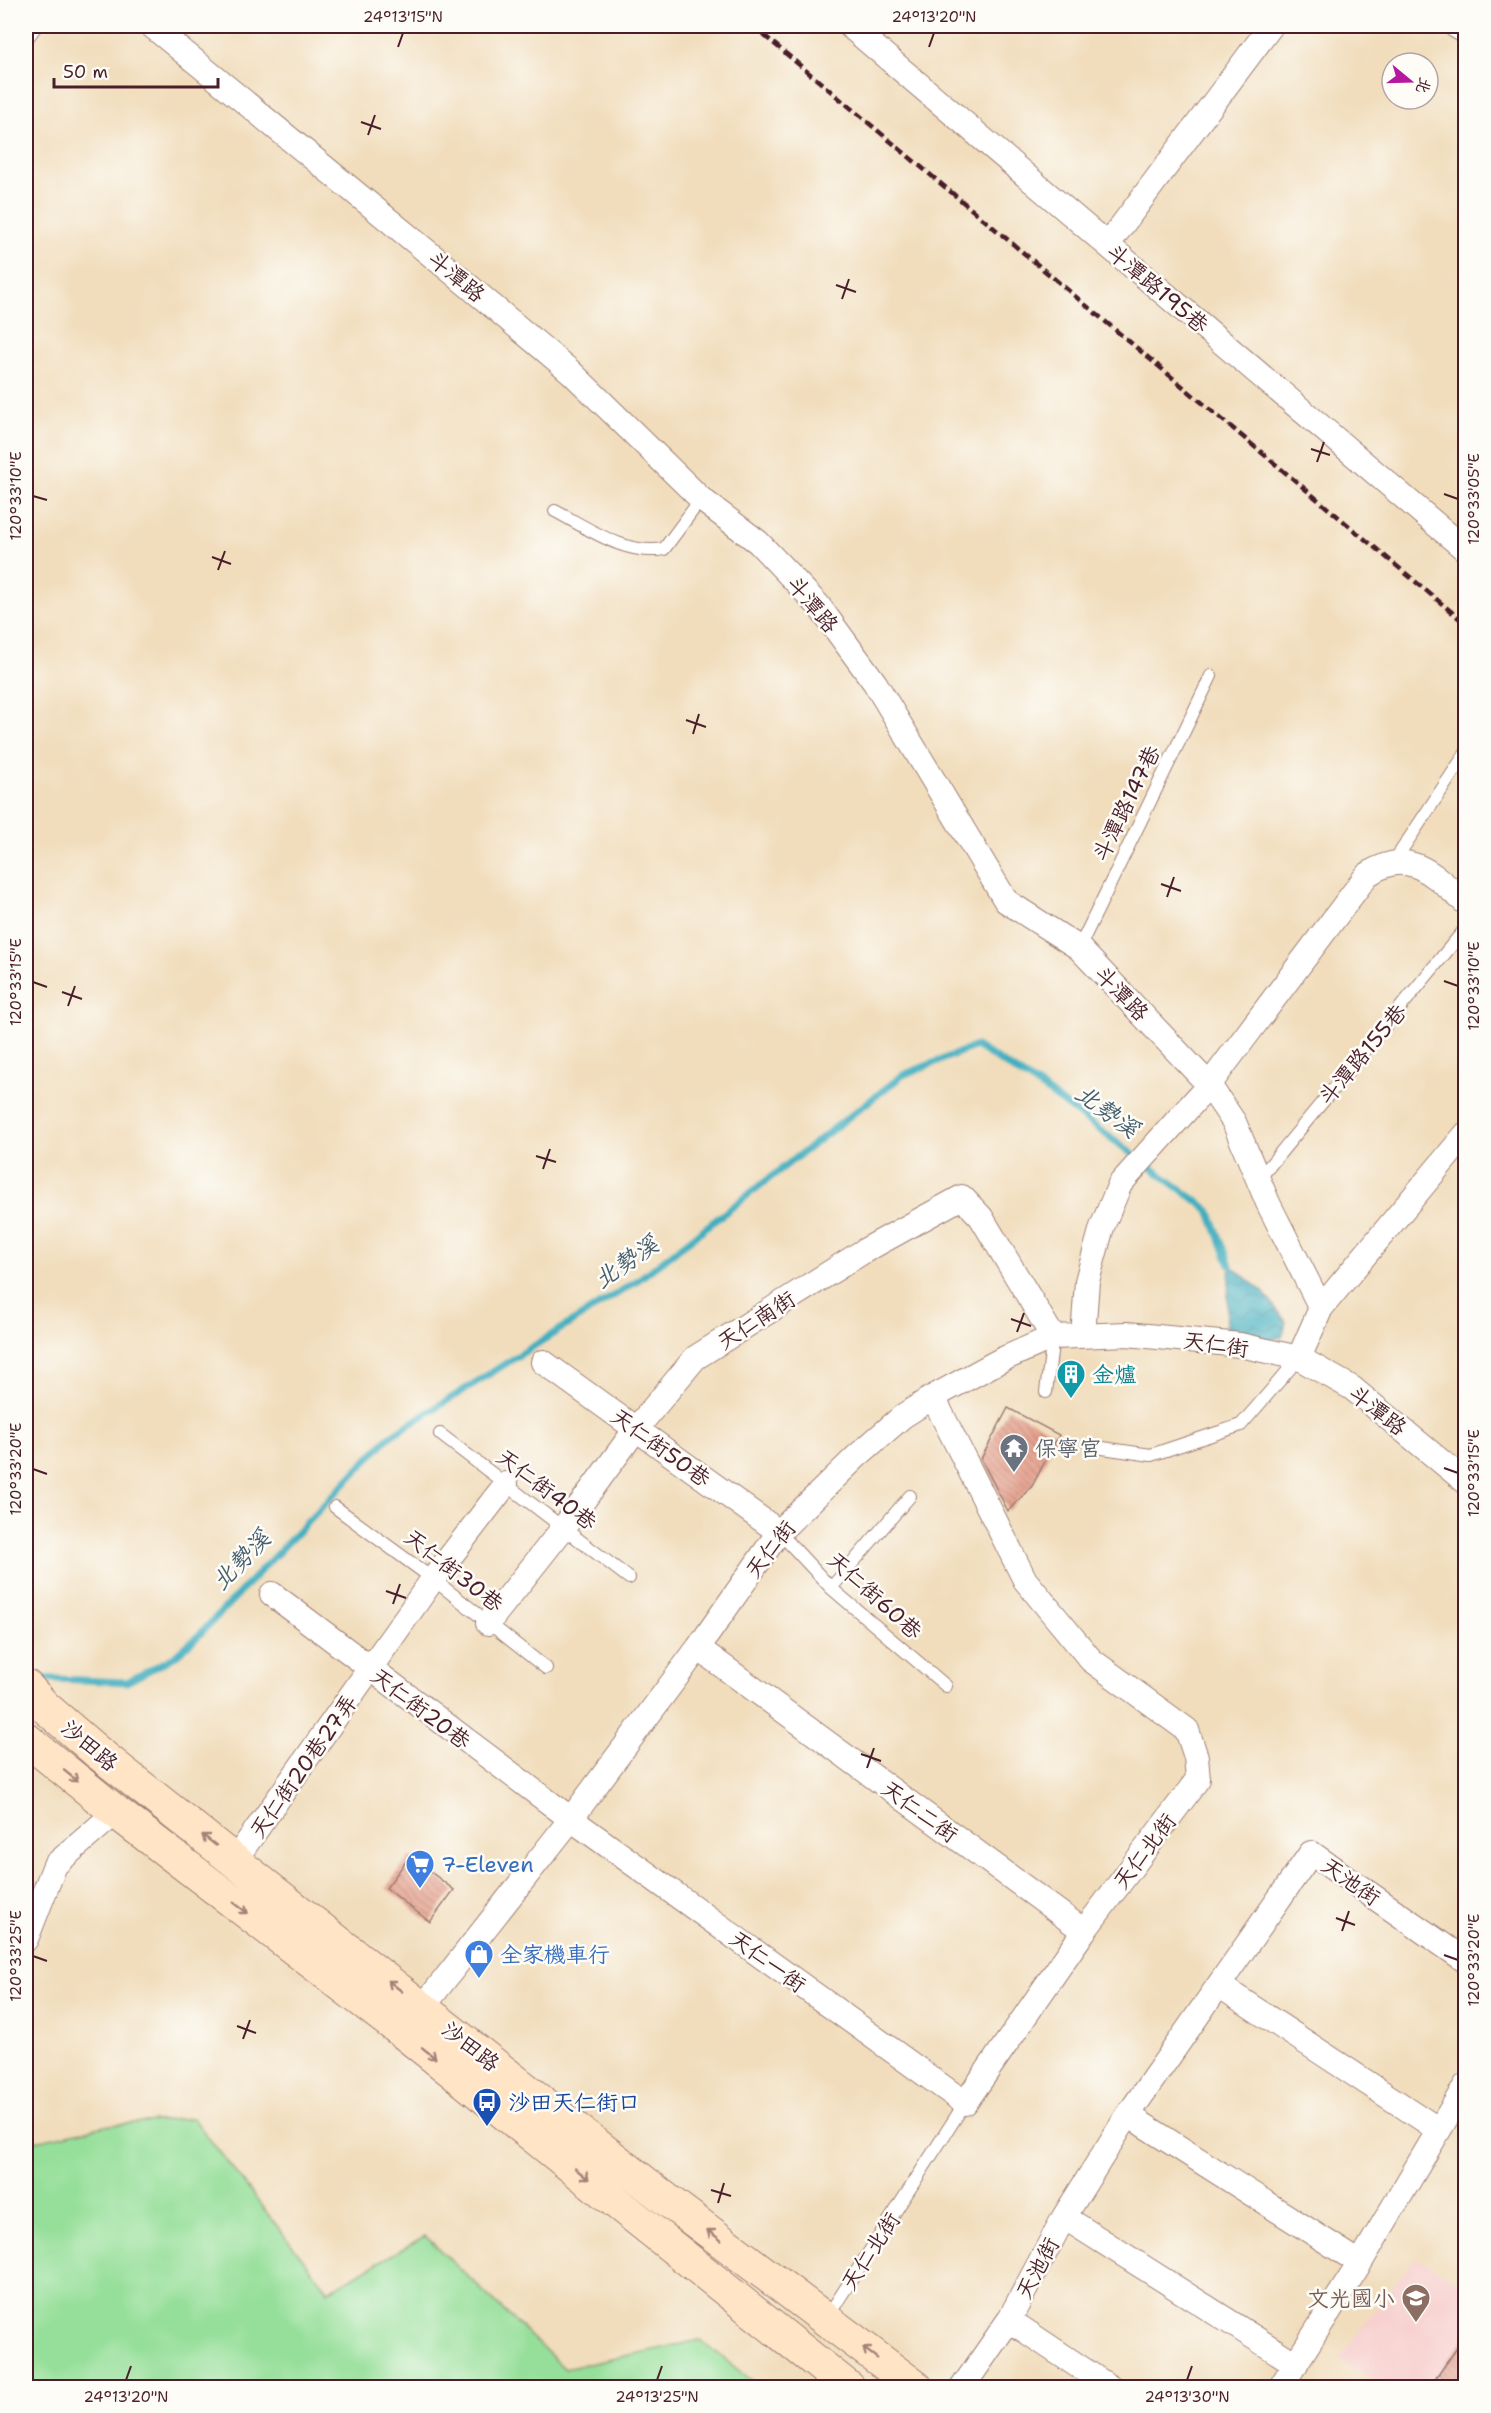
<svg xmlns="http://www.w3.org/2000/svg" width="1491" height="2413" font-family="'Shantell Sans','LXGW WenKai TC',sans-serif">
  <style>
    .built { fill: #f7d0cf }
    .grass { fill: #96df9a; stroke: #707f62; stroke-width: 1.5 }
    .water { fill: url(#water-waves); stroke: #466675; stroke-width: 1.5 }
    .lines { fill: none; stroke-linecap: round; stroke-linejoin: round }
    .stream { stroke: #41aebf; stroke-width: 7 }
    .building { fill: url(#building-back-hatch) }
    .lane-casing { stroke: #9e7e74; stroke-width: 14 }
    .street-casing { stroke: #9e7e74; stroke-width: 26 }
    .secondary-casing { stroke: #9e7e74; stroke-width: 35 }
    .lane { stroke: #fff; stroke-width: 12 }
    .street { stroke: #fff; stroke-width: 24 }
    .secondary { stroke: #ffe4c6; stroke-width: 33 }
    .rail { stroke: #4a1f2b; stroke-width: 4.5; stroke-dasharray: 9 4.5; stroke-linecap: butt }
    .oneway { stroke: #a48278 }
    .ticks { fill: none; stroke: #4a1f2b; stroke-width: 2 }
    .labels { text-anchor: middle; stroke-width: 5; stroke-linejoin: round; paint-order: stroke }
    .street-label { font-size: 22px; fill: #4a1f2b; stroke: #fdfcf7 }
    .culture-label { font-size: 22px; fill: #0d838f; stroke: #fdfcf7; text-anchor: start }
    .worship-label { font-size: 22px; fill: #5b616d; stroke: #fdfcf7; text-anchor: start }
    .shop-label { font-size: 22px; fill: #366cbe; stroke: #fdfcf7; text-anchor: start }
    .transit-label { font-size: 22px; fill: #164399; stroke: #fdfcf7; text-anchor: start }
    .education-label { font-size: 22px; fill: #785e54; stroke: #fdfcf7; text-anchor: end }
    .water-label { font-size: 24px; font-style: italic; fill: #465f6e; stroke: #fdfcf7 }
    .neatline { fill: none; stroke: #4a1f2b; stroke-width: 2 }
    .ticks-label { font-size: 15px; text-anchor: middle; fill: #4a1f2b }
  </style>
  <defs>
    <pattern id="water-waves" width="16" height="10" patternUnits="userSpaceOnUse" patternTransform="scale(1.5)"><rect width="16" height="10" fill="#41aebf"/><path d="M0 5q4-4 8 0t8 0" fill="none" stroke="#388d9b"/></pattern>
    <pattern id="building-back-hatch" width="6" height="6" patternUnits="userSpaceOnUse" patternTransform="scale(1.5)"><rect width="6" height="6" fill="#e39984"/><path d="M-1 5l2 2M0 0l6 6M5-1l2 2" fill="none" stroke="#ba7c6c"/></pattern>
  </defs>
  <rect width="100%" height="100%" fill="#fdfcf7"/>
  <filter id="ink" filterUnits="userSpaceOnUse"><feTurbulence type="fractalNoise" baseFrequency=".0167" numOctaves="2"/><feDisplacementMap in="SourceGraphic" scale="12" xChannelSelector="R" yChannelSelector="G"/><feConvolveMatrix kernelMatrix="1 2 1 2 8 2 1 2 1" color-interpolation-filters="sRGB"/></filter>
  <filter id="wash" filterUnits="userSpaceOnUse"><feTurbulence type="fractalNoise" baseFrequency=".008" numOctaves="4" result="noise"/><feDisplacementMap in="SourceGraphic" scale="24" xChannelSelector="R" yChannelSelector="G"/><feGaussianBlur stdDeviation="1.35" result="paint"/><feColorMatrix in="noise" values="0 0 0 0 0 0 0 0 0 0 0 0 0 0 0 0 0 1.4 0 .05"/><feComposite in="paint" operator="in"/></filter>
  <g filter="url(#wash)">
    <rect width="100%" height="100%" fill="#f1ddbc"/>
    <path class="built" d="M1416,2257l49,30v100h-79l-48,-28z"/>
    <path class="grass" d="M193,2118l135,173 97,-55 140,133 135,-29 60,47h-734v-244l84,-18z"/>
    <path class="water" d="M1230,1265l33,27 23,30 -4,15 -14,3 -14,-6 -28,-6z"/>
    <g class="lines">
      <path class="stream" d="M34,1678l93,4 47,-25 22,-19 193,-201 245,-154 269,-208 73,-29 68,43 165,121 21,55"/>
    </g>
    <g id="blocks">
      <path class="building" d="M1008,1408l51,27 -27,51 -24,25 -27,-52z
        M410,1856l44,34 -24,32 -44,-34z
        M1466,2335v53h-37z"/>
    </g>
  </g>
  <g filter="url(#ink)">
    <use href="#blocks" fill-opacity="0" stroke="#9e7e74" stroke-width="1.5"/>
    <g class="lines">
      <g class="lane-casing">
        <path id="lane" d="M26,40l10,-14
          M555,511c33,17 71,45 109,38l37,-50
          M1393,863l73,-110
          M1079,948l132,-272
          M1258,1180l208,-252
          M1046,1392l7,-55
          M440,1434l189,144
          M1089,1446l62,9 90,-30 58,-67
          M335,1507l98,72 113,89
          M779,1532l52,56 115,98
          M831,1588l79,-92
          M826,2319l139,-216"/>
      </g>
      <g class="street-casing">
        <path id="street" d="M152,26l300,246 119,100 130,127 57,43 60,63 57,78 131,218 73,47 130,137 25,37 34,81 53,105 -22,50
          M850,26l616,524
          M1456,26l10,6
          M1108,244l163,-218
          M1321,1308l145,-174
          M1083,1336l4,-55 15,-54 18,-43 89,-99 158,-210c43,-30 67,1 99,28
          M543,1362l236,170
          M272,1594l299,225 394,284 119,-172 114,-152 -2,-22 -9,-27 -96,-70 -66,-80 -92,-183
          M488,1623l76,-96 72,-98 59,-71 169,-107 98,-54 19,20 72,120
          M698,1648l386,283
          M235,1860l198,-281 73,-95
          M26,1939l29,-74 61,-53
          M1220,1986l219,144 -79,133 -80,125
          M412,2021l159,-202 127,-171 81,-116 77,-75 47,-41 30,-19 68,-37 52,-23 74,-3 113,11 59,13 53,30 114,94
          M1128,2115l232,148
          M1439,2130l27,-45
          M1064,2217l232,147
          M1009,2320l102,68
          M962,2388l47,-68 55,-103 64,-102 183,-262 155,108"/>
      </g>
      <g class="secondary-casing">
        <path id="secondary" d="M26,1686l19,21 51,44 169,134 402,315 250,188
          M26,1739l90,73 288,221 445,355"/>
      </g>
      <use href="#lane" class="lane"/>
      <use href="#street" class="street"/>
      <use href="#secondary" class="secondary"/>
      <path class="rail" d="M753,26l713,598"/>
    </g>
    <defs><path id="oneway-shaft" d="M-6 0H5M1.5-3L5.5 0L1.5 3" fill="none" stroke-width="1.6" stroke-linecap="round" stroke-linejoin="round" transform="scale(1.5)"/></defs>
    <g class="oneway">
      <use href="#oneway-shaft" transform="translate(71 1776) rotate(39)"/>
      <use href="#oneway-shaft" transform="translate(209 1840) rotate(-142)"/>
      <use href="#oneway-shaft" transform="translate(241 1908) rotate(37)"/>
      <use href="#oneway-shaft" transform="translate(395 1986) rotate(-142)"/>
      <use href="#oneway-shaft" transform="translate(429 2053) rotate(39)"/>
      <use href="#oneway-shaft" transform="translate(582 2174) rotate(39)"/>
      <use href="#oneway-shaft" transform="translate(714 2235) rotate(-143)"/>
      <use href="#oneway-shaft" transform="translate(870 2353) rotate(-143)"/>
    </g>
  </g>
  <path class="ticks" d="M398,47l5,-14M929,47l5,-14M361,122l20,7M368,135l7,-20M836,285l20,7M842,299l7,-20M1311,449l19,6M1317,462l7,-20M1444,494l14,5M33,496l14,4M212,557l19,7M218,570l7,-19M686,720l20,7M693,734l6,-20M1161,884l20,7M1167,897l7,-20M1444,981l14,5M33,982l14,5M62,992l20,7M68,1006l7,-20M536,1156l20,6M543,1169l7,-20M1011,1319l20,7M1017,1332l7,-19M1444,1468l14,5M33,1469l14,5M386,1591l20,7M393,1604l7,-20M861,1754l20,7M867,1768l7,-20M1336,1918l19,7M1342,1931l7,-20M1444,1955l14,5M33,1956l14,5M237,2026l19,7M243,2039l7,-19M711,2190l20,6M718,2203l6,-20M126,2380l5,-14M657,2380l5,-14M1187,2380l5,-14"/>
  <defs>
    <g id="building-pin" transform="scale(1.5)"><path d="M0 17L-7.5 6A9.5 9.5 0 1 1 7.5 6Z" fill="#0f9aa8" stroke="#fdfcf7"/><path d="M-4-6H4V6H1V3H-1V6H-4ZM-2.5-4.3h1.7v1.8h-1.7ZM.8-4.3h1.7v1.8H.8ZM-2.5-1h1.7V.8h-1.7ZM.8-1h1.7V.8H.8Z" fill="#fff"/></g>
    <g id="temple-pin" transform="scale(1.5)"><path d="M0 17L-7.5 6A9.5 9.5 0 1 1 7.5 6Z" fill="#6b7280" stroke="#fdfcf7"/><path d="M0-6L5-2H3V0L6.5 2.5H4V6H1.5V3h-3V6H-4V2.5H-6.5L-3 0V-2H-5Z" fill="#fff"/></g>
    <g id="supermarket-pin" transform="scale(1.5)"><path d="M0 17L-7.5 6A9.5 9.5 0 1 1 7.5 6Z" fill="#3f7fe0" stroke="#fdfcf7"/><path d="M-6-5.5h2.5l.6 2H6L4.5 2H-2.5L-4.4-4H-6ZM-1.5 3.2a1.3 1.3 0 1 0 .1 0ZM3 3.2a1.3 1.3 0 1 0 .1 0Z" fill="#fff"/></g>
    <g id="shop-pin" transform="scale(1.5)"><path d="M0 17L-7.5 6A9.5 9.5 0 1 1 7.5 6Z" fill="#3f7fe0" stroke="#fdfcf7"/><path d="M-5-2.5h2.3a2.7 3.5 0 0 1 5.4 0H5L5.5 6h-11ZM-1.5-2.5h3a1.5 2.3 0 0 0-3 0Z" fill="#fff"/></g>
    <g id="bus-pin" transform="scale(1.5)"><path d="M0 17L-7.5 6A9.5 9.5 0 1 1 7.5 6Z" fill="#1a4fb4" stroke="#fdfcf7"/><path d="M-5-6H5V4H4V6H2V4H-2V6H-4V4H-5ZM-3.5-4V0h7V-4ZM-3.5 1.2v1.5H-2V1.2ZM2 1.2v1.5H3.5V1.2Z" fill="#fff"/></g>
    <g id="school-pin" transform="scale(1.5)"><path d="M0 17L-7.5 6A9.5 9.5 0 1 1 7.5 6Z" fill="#8d6e63" stroke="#fdfcf7"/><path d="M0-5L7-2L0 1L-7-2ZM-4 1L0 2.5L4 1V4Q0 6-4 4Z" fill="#fff"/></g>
  </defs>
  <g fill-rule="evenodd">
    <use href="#building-pin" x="1071" y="1374"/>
    <use href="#temple-pin" x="1014" y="1448"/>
    <use href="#supermarket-pin" x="420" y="1864"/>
    <use href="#shop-pin" x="479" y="1954"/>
    <use href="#bus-pin" x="487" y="2102"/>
    <use href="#school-pin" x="1416" y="2298"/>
  </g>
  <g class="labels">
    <g class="street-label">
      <text transform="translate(457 276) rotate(40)" y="8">斗潭路</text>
      <text transform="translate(1158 288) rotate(40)" y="8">斗潭路195巷</text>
      <text transform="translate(813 604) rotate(50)" y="8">斗潭路</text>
      <text transform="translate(1126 803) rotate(-64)" y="8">斗潭路147巷</text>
      <text transform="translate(1122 993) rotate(46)" y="8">斗潭路</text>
      <text transform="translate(1362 1054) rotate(-50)" y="8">斗潭路155巷</text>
      <text transform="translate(756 1320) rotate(-33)" y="8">天仁南街</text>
      <text transform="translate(1216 1344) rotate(8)" y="8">天仁街</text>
      <text transform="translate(1378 1410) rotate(38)" y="8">斗潭路</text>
      <text transform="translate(661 1447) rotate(36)" y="8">天仁街50巷</text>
      <text transform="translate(547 1489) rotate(37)" y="8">天仁街40巷</text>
      <text transform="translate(770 1549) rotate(-52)" y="8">天仁街</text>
      <text transform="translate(454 1570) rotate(38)" y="8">天仁街30巷</text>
      <text transform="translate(875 1595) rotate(42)" y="8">天仁街60巷</text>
      <text transform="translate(421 1708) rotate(37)" y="8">天仁街20巷</text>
      <text transform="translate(90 1745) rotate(40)" y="8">沙田路</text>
      <text transform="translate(303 1766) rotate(-55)" y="8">天仁街20巷27弄</text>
      <text transform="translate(920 1811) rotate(36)" y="8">天仁二街</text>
      <text transform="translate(1144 1851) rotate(-53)" y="8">天仁北街</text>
      <text transform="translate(1351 1881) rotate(35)" y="8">天池街</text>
      <text transform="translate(768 1961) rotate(36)" y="8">天仁一街</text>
      <text transform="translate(471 2046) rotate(38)" y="8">沙田路</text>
      <text transform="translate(870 2251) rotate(-57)" y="8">天仁北街</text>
      <text transform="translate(1037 2268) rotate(-62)" y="8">天池街</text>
    </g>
    <g class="culture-label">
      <text x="1092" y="1382">金爐</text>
    </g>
    <g class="worship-label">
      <text x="1035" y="1456">保寧宮</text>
    </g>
    <g class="shop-label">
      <text x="441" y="1872">7-Eleven</text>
      <text x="500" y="1962">全家機車行</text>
    </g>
    <g class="transit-label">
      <text x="508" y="2110">沙田天仁街口</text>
    </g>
    <g class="education-label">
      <text x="1395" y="2306">文光國小</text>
    </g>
    <g class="water-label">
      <text transform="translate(1107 1111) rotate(36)" y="8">北勢溪</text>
      <text transform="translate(626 1262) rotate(-35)" y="8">北勢溪</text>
      <text transform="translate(241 1560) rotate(-46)" y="8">北勢溪</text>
    </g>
  </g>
  <rect width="1491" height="2413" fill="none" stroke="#fdfcf7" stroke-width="66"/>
  <g transform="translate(1410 81) rotate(109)"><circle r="28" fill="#fdfcf7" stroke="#b5a4a5" stroke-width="1.5"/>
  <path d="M0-4.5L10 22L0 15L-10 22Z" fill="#b5179e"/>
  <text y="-9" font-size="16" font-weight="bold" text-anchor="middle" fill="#4a1f2b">北</text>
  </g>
  <path d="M54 78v9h164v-9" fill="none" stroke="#4a1f2b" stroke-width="3"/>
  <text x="63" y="78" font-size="18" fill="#4a1f2b" stroke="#fdfcf7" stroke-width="4.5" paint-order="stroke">50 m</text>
  <rect x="33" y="33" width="1425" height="2347" class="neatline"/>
  <g class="ticks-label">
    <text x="403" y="22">24°13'15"N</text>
    <text x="934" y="22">24°13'20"N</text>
    <text transform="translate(16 496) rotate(-90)" y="5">120°33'10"E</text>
    <text transform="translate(1474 499) rotate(-90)" y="5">120°33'05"E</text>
    <text transform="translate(16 982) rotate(-90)" y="5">120°33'15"E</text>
    <text transform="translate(1474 986) rotate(-90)" y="5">120°33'10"E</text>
    <text transform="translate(16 1469) rotate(-90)" y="5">120°33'20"E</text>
    <text transform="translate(1474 1473) rotate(-90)" y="5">120°33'15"E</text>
    <text transform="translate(16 1956) rotate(-90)" y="5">120°33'25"E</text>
    <text transform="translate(1474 1960) rotate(-90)" y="5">120°33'20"E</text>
    <text x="126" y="2402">24°13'20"N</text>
    <text x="657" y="2402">24°13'25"N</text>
    <text x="1187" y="2402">24°13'30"N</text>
  </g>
</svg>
